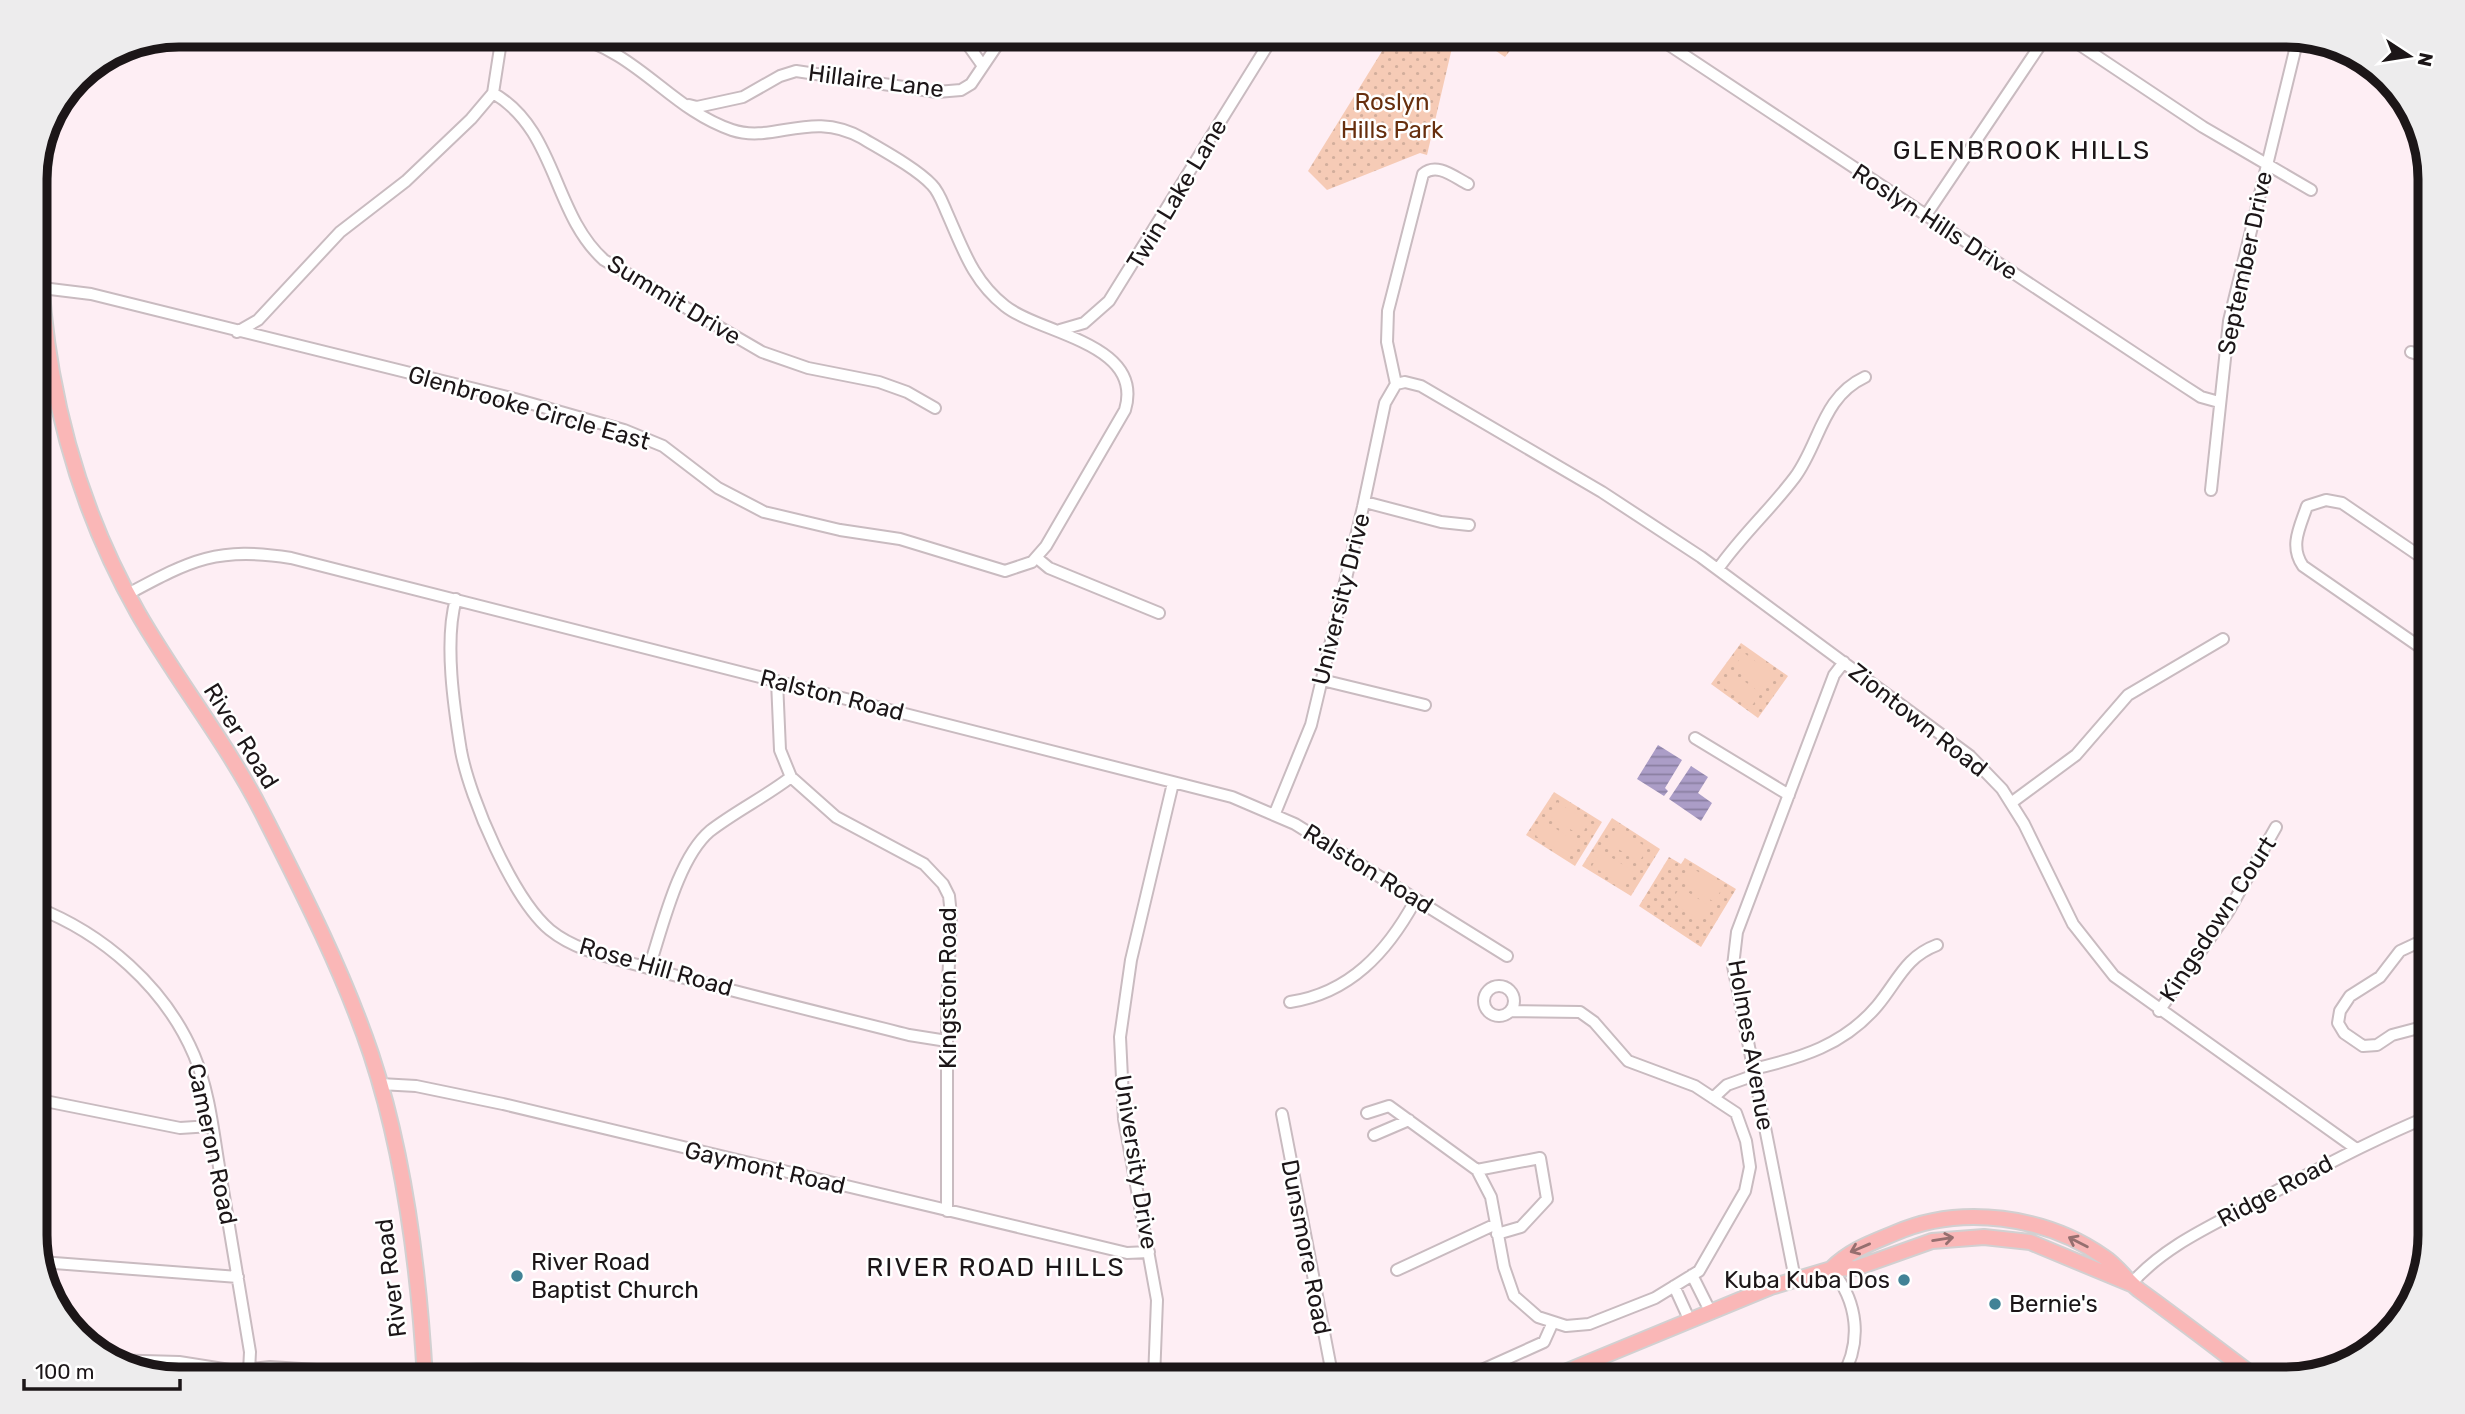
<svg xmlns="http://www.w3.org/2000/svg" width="2465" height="1414" font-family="Rubik,sans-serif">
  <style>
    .grass { fill: url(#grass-dots) }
    .garden { fill: #f6cbb6 }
    .water { fill: url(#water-rules) }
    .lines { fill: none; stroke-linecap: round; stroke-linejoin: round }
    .minor-casing { stroke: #c9bbc0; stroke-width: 14 }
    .major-casing { stroke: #d2d0d1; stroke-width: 18 }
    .minor { stroke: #fff; stroke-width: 10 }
    .major { stroke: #fab7b7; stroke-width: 14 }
    .oneway { stroke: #966f6f }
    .poi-dot { fill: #428296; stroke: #fff; stroke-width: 2.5 }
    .labels { text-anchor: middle; stroke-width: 5; stroke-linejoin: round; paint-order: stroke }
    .street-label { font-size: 24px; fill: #1c1618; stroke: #fff }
    .park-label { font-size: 24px; fill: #672f0e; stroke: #fff }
    .poi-label { font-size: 24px; fill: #1c1618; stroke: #fff; text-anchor: start }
    .neighbourhood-label { font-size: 26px; letter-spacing: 2px; fill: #1c1618; stroke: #fff }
    .rim { fill: none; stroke: #1c1618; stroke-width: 9 }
  </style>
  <defs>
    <pattern id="grass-dots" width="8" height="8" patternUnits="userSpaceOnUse" patternTransform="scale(1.75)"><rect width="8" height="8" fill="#f6cbb6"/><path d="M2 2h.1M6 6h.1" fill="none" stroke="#d2ae9c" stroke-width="1.8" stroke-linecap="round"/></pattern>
    <pattern id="water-rules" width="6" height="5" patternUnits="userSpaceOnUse" patternTransform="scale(1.75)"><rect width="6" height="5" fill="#ab9dc7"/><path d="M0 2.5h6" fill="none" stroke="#8a7fa1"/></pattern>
  </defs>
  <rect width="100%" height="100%" fill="#feeef4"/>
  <path class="grass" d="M1392,35h63l-28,120 -7,-2 -93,37 -19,-19z
    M1472,35h50l-17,22z
    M1741,643l47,33 -30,42 -47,-34z
    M1554,792l48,30 -27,44 -49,-31z
    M1612,818l48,31 -29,47 -49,-30z
    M1669,857l12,7 4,-6 51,31 -35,58 -62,-41z"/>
  <path class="garden" d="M1744,653l31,22 -10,14 -31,-22z
    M1731,672l30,21 -10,14 -30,-21z
    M1557,802l32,20 -8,14 -32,-20z
    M1545,822l32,20 -9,14 -32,-20z
    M1616,828l32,20 -9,14 -32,-20z
    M1601,851l32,20 -9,15 -32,-20z
    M1692,868l31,19 -9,15 -31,-20z
    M1680,887l31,20 -9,14 -31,-19z"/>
  <path class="water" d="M1658,745l24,15 -17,28 3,3 -4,5 -27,-17z
    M1691,766l17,11 -10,16 14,10 -11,18 -32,-22z"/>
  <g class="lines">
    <g class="minor-casing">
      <path id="minor" d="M961,35l22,31
        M1654,35l530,351 17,11 18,5
        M2065,35l138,92 108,63
        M493,93c64,37 59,120 111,167l158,92 46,16 71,14 28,10 28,16
        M689,105l8,2 46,-10 37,-21 16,-5 141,21 24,-2 10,-6 33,-49
        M1926,215l121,-180
        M42,288l49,6 424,105 109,31 39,16 55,42 46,24 76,18 60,9 105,32 27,-9 14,-16 79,-136c20,-67 -85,-76 -120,-104 -32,-25 -42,-57 -58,-93 -4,-9 -8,-21 -15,-28 -16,-17 -50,-35 -70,-47 -51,-29 -88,6 -130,-8 -62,-21 -93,-78 -163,-95
        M1060,330l24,-7 25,-22 165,-266
        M237,332l21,-12 82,-88 66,-51 65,-62 22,-26 7,-45 9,-13
        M2411,352l19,6
        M35,371l16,-3
        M1396,384l9,-2 16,4 181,106 99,65 269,199 32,33 22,35 49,100 41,52 241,172
        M1396,384l-9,-42 1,-31 35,-137c14,-12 31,3 45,10
        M35,396l21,-5
        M2211,490l18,-169 69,-283
        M1365,502l76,20 28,3
        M1037,558l12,10 110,45
        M2430,563l-88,-60 -16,-3 -19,6c-7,21 -18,40 -4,60l127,88
        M1718,569c23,-33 53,-60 77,-92 25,-34 27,-80 70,-100
        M128,594c63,-34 90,-48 163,-36l941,239 63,27 212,132
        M456,599c-12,42 -2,109 5,152 9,48 52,148 89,179 27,22 65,28 98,38 86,24 174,45 261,67l38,6
        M1322,680l103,25
        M777,681l3,69 11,27 45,40 88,47 19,20 6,12 2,19 -4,94v202
        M1695,738l94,57
        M2011,803l65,-48 52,-60 95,-56
        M1275,813l36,-88 52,-218 22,-104 11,-19
        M35,907c68,26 130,80 159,148 17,40 20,87 28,129 9,56 19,112 28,168l-1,19 5,8
        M2430,922v18
        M2430,937l-30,14 -20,26 -30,19 -10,15 -2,12 6,10 19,13 14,-1 15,-10 38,-10
        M649,968c13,-39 29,-110 61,-137 26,-20 55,-34 81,-54
        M1484 1001a15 15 0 1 1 30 0a15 15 0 1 1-30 0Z
        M1290,1002c60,-9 97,-50 125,-101
        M2159,1011l69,-99 48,-85
        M1753,1069c48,-11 91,-24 124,-63 21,-25 28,-49 60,-61
        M380,1084l36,2 87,18 624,149 22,-1
        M1713,1098l14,-13 28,-10
        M35,1099l145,29 31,-2
        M1367,1113l22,-7 88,64 14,27 13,70 10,29 24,21 28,9 23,-2 66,-26 44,-27 46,-80 5,-24 -4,-26 -10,-28 -41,-27 -67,-25 -34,-39 -14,-10 -69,-1
        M1282,1114l51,265
        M1374,1135l35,-15
        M1477,1170l63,-12 7,41 -26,28 -24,7
        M41,1262l197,15
        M1831,1269c27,32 32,73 10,110
        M1397,1270l99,-46
        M1692,1275l18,36
        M1795,1279l-62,-313 4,-34 97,-257 10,-13
        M2131,1284c35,-40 85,-60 130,-85 56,-29 110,-59 169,-83
        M1674,1286l15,33
        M107,1360l72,2 57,9 34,-4 155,10
        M1154,1379l3,-79 -33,-181 -4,-82 11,-77 42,-177
        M1462,1379l82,-37 9,-20"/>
    </g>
    <g class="major-casing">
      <path id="major" d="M50,117c-28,168 4,348 88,496 39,68 89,130 125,201 39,77 80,157 108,240 34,102 48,217 54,325
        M1831,1269c19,-19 40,-26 64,-36 66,-29 151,-17 209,24 14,9 22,23 35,33 40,29 79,59 119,89
        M425,1377c36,-8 130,-8 165,2
        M1548,1379l223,-92 60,-18 25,-1 76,-27 52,-4 46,5 101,42"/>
    </g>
    <use href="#minor" class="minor"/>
    <use href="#major" class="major"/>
  </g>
  <defs><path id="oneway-shaft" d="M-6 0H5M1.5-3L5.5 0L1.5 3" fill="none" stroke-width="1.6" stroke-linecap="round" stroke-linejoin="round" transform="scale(1.75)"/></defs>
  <g class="oneway">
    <use href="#oneway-shaft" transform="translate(1943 1239) rotate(-9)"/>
    <use href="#oneway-shaft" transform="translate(2078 1242) rotate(-153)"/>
    <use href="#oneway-shaft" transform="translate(1860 1248) rotate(157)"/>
  </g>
  <g class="poi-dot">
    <circle cx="517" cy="1276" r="7"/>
    <circle cx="1904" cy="1280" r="7"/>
    <circle cx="1995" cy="1304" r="7"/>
  </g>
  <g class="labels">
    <g class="street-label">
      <text transform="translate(876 81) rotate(7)" y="8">Hillaire Lane</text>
      <text transform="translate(1177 194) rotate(-59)" y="8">Twin Lake Lane</text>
      <text transform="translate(1935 222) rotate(33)" y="8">Roslyn Hills Drive</text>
      <text transform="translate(2245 263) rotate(-78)" y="8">September Drive</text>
      <text transform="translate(674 300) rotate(31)" y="8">Summit Drive</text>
      <text transform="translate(529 408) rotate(16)" y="8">Glenbrooke Circle East</text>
      <text transform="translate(1341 599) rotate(-76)" y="8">University Drive</text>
      <text transform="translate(832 695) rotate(14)" y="8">Ralston Road</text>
      <text transform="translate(1918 720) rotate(38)" y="8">Ziontown Road</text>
      <text transform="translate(241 736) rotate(58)" y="8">River Road</text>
      <text transform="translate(1368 869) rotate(32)" y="8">Ralston Road</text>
      <text transform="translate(2218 919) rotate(-57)" y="8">Kingsdown Court</text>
      <text transform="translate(656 967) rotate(16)" y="8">Rose Hill Road</text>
      <text transform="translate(948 988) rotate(-90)" y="8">Kingston Road</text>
      <text transform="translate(1751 1045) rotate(80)" y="8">Holmes Avenue</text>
      <text transform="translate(212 1144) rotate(78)" y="8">Cameron Road</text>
      <text transform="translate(1136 1162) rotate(81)" y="8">University Drive</text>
      <text transform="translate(765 1168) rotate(13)" y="8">Gaymont Road</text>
      <text transform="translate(2275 1191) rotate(-28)" y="8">Ridge Road</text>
      <text transform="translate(1306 1247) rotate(79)" y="8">Dunsmore Road</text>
      <text transform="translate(391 1278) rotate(-97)" y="8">River Road</text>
    </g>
    <g class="park-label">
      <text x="1392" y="110">Roslyn<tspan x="1392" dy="28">Hills Park</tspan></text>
    </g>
    <g class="poi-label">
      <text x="531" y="1270">River Road<tspan x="531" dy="28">Baptist Church</tspan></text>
      <text x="1890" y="1288" text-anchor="end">Kuba Kuba Dos</text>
      <text x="2009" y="1312">Bernie's</text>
    </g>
    <g class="neighbourhood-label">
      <text x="2022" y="159">GLENBROOK HILLS</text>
      <text x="996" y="1276">RIVER ROAD HILLS</text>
    </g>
  </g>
  <path d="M0 0H2465V1414H0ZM179 47H2286A132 132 0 0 1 2418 179V1235A132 132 0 0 1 2286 1367H179A132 132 0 0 1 47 1235V179A132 132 0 0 1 179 47Z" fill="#edeced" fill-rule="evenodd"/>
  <path class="rim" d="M179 47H2286A132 132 0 0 1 2418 179V1235A132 132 0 0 1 2286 1367H179A132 132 0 0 1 47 1235V179A132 132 0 0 1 179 47Z"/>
  <g transform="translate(2409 56) rotate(102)" stroke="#ffffff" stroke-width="5" paint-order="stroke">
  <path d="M0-5L12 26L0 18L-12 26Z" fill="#1c1618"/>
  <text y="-10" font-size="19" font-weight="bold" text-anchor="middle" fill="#1c1618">N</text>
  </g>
  <path d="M24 1379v10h156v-10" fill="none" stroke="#1c1618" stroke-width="3.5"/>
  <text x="35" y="1379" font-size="21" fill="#1c1618" stroke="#ffffff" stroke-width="5" paint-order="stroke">100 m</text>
</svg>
